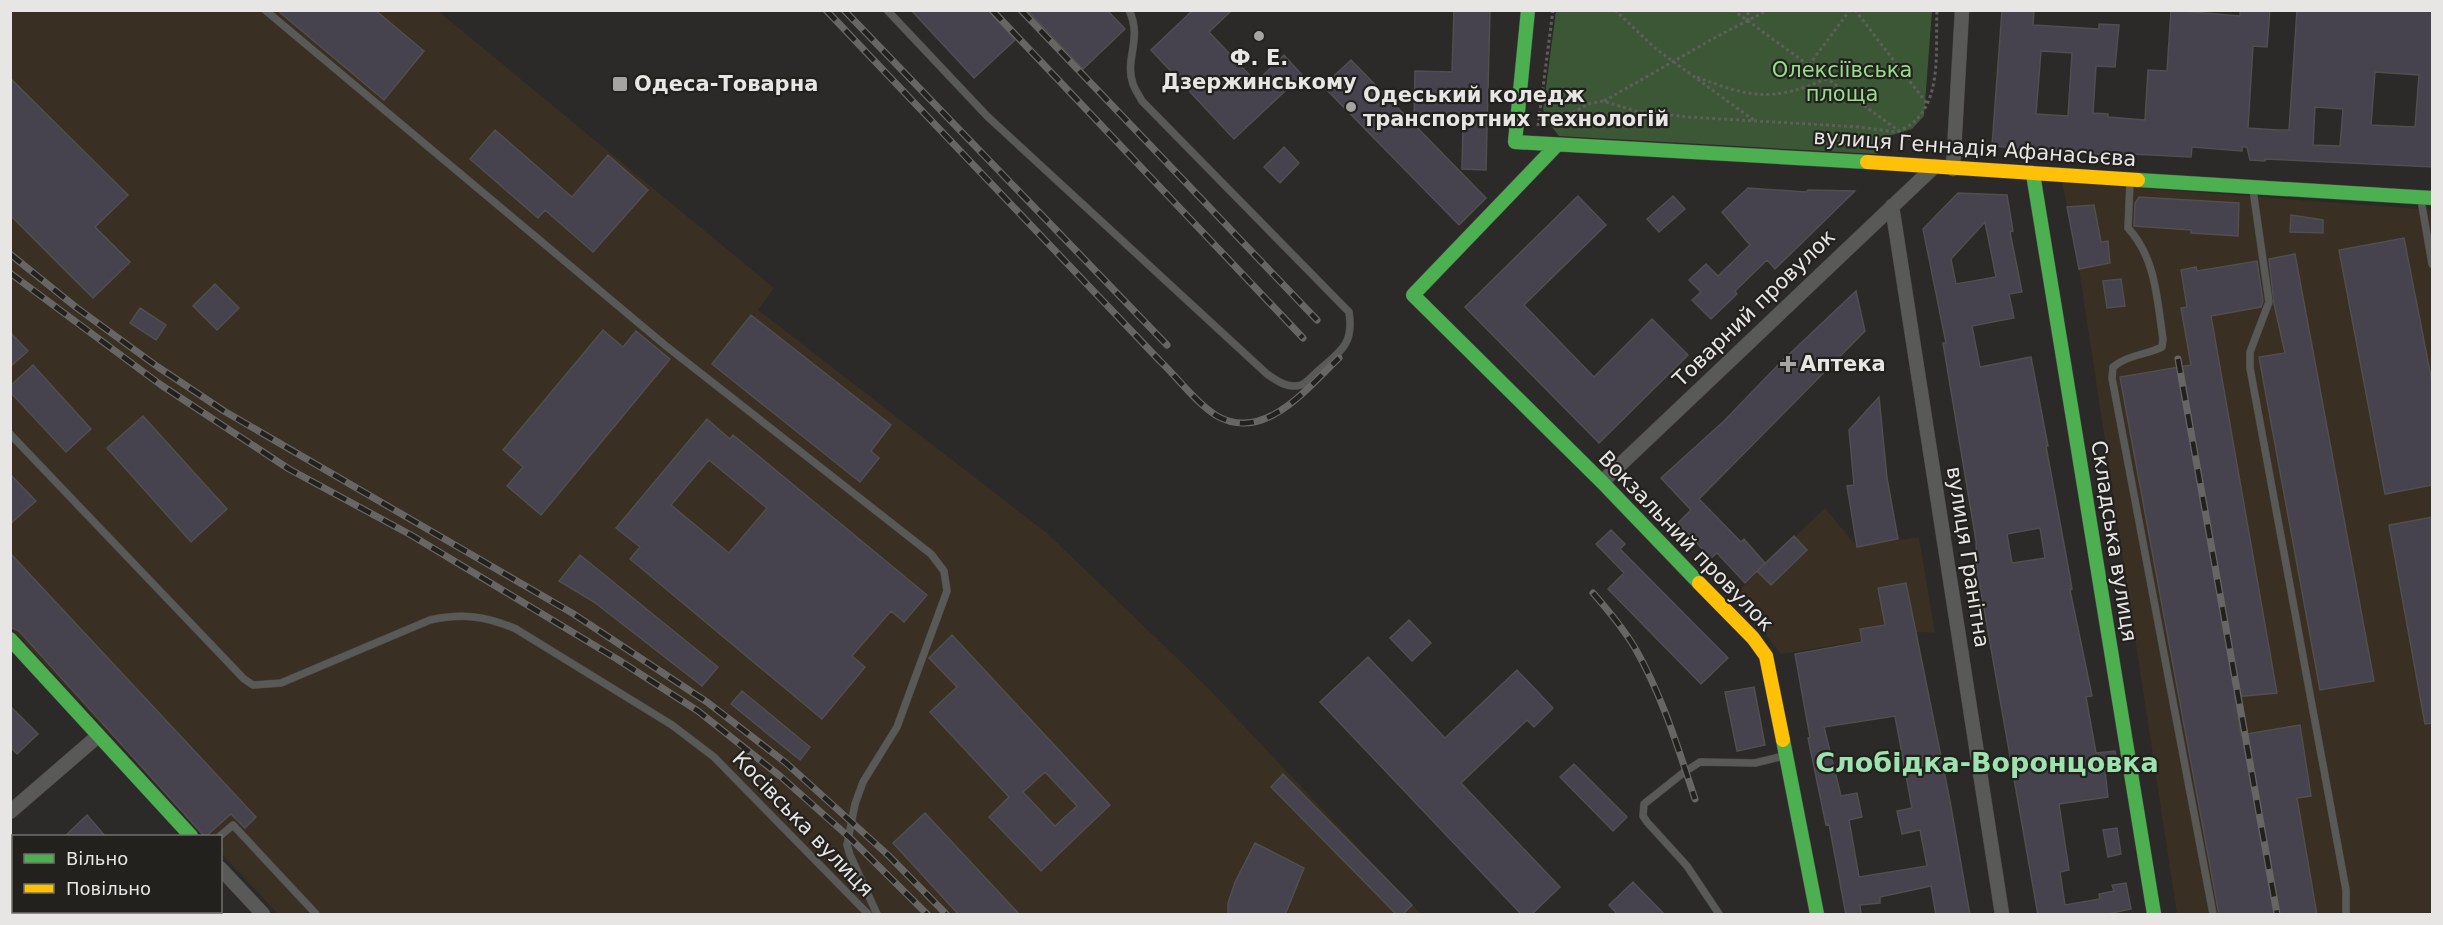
<svg xmlns="http://www.w3.org/2000/svg" width="2443" height="925" font-family="'DejaVu Sans',sans-serif">
  <style>
    .industrial { fill: #392f22 }
    .green { fill: #3b5735 }
    .building { fill: #47434e; stroke: #504e4e; stroke-width: 1.5; fill-rule: evenodd }
    .lines { fill: none; stroke-linecap: round; stroke-linejoin: round }
    .lane-casing { stroke: #494847; stroke-width: 8 }
    .street-casing { stroke: #494847; stroke-width: 15 }
    .fast-casing { stroke: #494847; stroke-width: 15 }
    .slow-casing { stroke: #494847; stroke-width: 15 }
    .path { stroke: #5f5e5d; stroke-width: 3; stroke-dasharray: 3 3; stroke-linecap: butt }
    .lane { stroke: #595958; stroke-width: 7 }
    .street { stroke: #595958; stroke-width: 14 }
    .fast { stroke: #4caf50; stroke-width: 14 }
    .slow { stroke: #ffc107; stroke-width: 14 }
    .rail-casing { stroke: #686664; stroke-width: 7 }
    .rail { stroke: #23211e; stroke-width: 4.5; stroke-dasharray: 14; stroke-linecap: butt }
    .poi-dot { fill: #a6a4a2; stroke: #23211e; stroke-width: 2 }
    .labels { text-anchor: middle; stroke-width: 4.5; stroke-linejoin: round; paint-order: stroke }
    .poi-label { font-size: 21px; font-weight: bold; fill: #e7e6e4; stroke: #23211e; text-anchor: start }
    .park-label { font-size: 21px; fill: #97de8b; stroke: #23211e }
    .street-label { font-size: 21px; fill: #e7e6e4; stroke: #23211e }
    .district-label { font-size: 27px; font-weight: bold; fill: #9ce3b0; stroke: #23211e }
  </style>
  <rect width="100%" height="100%" fill="#2c2a28"/>
  <path class="industrial" d="M11,11h427l336,277 -16,22 290,224 161,155 212,225h-1143l-57,-61 -1,-17h-15l-194,-208z
    M2062,182l370,28v704h-255l-98,-645z
    M1825,508l32,39 62,-10 16,96 -19,-1 -135,22 -47,-59z"/>
  <path class="green" d="M1556,11h376l-8,105 -12,13 -26,8 -9,17 -318,-18 -12,-15 -4,-11z"/>
  <path class="building" d="M277,10h98l49,41 -40,49z
    M911,10h77l27,30 -41,38z
    M1027,10h80l18,19 -42,40z
    M1193,10h39l-23,22 47,50 28,-27 18,20 -68,64 -83,-89z
    M1454,10h36l-4,160 -24,-1 1,-44 -49,-1 1,-53 37,1z
    M2002,10h32l-1,15 66,4v-5l20,1 -4,42 -19,-1 -3,47 15,1v3l37,3 3,-50 19,1 4,-61 69,6v-6h30l-3,37 -14,-1 -5,82 29,2h12l8,-120h136v157l-168,-8v2l-15,-1 -3,-13h-5v4l-50,-4 -1,10 -61,-3 -1,3 -137,-11zM2041,51l31,2 -4,63 -32,-2zM2375,72l44,3 -4,52 -44,-2zM2315,107l28,2 -3,37 -27,-1z
    M1351,60l135,138 -27,27 -136,-139z
    M10,78l118,117 -33,32 35,35 -37,36 -83,-83z
    M495,130l77,67 36,-42 40,35 -55,62 -48,-42 -7,8 -68,-59z
    M1284,147l15,16 -19,20 -16,-16z
    M1748,188l58,4 2,-2 47,1 -80,78 -8,-9 -32,31 2,3 -26,25 -19,-19 9,-8 -12,-12 17,-16 12,12 32,-31 -28,-33z
    M1958,193l49,2 6,36 -3,1 12,60 -13,2 5,24 -42,8 8,41 51,-10 17,89h-2l24,131 2,12 -2,1 22,106 -6,1 10,56 19,-2 3,18 -13,2 3,26 -49,7 10,66 -9,2 5,33 35,-6 -1,-5 15,-3 -2,-6 14,-2 5,26 -28,6h-65l-61,-346 -1,-28 -33,-198h3l-23,-114zM1985,222l11,55 -40,7 -5,-25zM2040,528l5,30 -33,5 -5,-29z
    M1578,196l28,29 -82,80 70,72 58,-58 36,36 -89,88 -134,-136z
    M1673,196l12,13 -26,23 -12,-13z
    M2139,197l100,6 -1,33 -47,-3v-3l-57,-4 1,-23z
    M2094,205l7,37 7,-1 2,22 -31,6 -12,-62z
    M2291,215l32,5v13l-33,-1z
    M2404,238l29,149v98l-48,9 -46,-244z
    M2295,254l79,427 -54,9 -61,-333 26,-4 -11,-49 -5,-45z
    M2257,261l6,40 -2,6 -50,9 66,377 -42,4 6,38 59,-10 11,71 -14,2 20,117h-98l-99,-538 71,-12 -10,-57 6,-1 -6,-37 15,-3 1,4z
    M2121,279l4,27 -18,2 -4,-27z
    M215,284l24,24 -22,22 -24,-24z
    M1856,291l9,40 -166,168 42,43 3,-3 21,24 -20,20 -28,-30 -6,5 -33,-35 13,-13 -30,-32 63,-57 57,-59z
    M140,308l26,17 -10,15 -26,-17z
    M751,315l140,110 -20,26 8,7 -19,24 -148,-118z
    M603,330l20,17 13,-16 34,28 -129,156 -34,-29 16,-19 -20,-17z
    M10,332l18,19 -18,16z
    M33,365l58,64 -25,23 -56,-60v-6z
    M1879,397l8,81 11,61 -41,8 -10,-61 7,-1 -5,-55z
    M143,416l84,93 -36,33 -84,-94z
    M707,419l23,20 3,-4 194,160 -23,27 -13,-11 -39,45 13,11 -43,52 -192,-160 10,-12 -24,-19zM709,460l58,48 -38,45 -58,-48z
    M10,474l26,27 -26,23z
    M2433,517v206l-8,1 -36,-199z
    M1611,530l14,14 -5,5 108,109 -27,26 -93,-95 16,-16 -28,-29z
    M1794,536l13,14 -36,35 -14,-14z
    M10,553l246,264 -11,11 -14,-14 -26,23 -186,-206 -9,-4z
    M580,555l138,112 -16,19 -108,-84 -35,-21z
    M1906,583l44,218 20,114h-34l-5,-29 -51,11v6l-20,2 1,10h-15l-17,-91 -3,1 -18,-87 2,-1 -15,-83 67,-12 -2,-13 25,-4 -7,-37zM1895,716l17,92 -15,3 5,23 18,-4 7,36 -68,11 -10,-57 13,-3 -5,-24 -16,3 -17,-69z
    M1409,620l22,23 -19,18 -22,-23z
    M952,635l158,170 -69,66 -52,-54 20,-20 -79,-85 27,-25 -28,-29zM1045,772l32,34 -22,20 -32,-34z
    M1368,657l77,81 72,-68 36,38 -19,19 -7,-7 -66,63 99,104 -29,28h-9l-202,-213z
    M1754,687l11,58 -28,6 -12,-59z
    M742,691l68,56 -10,13 -69,-56z
    M10,706l28,28 -21,20 -7,-7z
    M1574,764l53,53 -14,14 -53,-54z
    M1283,774l129,131 -10,10h-5l-126,-128z
    M925,813l95,102h-61l-66,-72z
    M87,815l19,22h-42z
    M2117,828l4,26 -13,3 -5,-27z
    M1255,843l49,25 -19,47h-57v-12l7,-21z
    M1633,882l32,33h-47l-9,-10z"/>
  <g class="lines">
    <g class="lane-casing">
      <path id="lane" d="M265,10l401,336 265,208 13,17 3,20 -50,136 -34,55 -8,22 -8,41 3,10 27,59
        M887,10l100,106 280,258c10,7 21,15 34,11 6,-2 13,-11 18,-15 22,-19 35,-26 30,-58l-207,-211c-3,-6 -7,-11 -9,-17 -9,-25 10,-45 -4,-74
        M2130,182l-2,46c28,30 29,72 35,111l-1,8c-16,8 -35,8 -49,20l-1,11 101,536
        M2253,190l16,112 -19,50v16l96,522v24
        M2421,200l11,64
        M10,434l234,245 9,6 28,-2 149,-63c32,-7 56,-4 86,9l156,96 42,32 154,157
        M220,836l13,-11 83,89
        M1719,914l-32,-48 -40,-44 -4,-6 1,-12 39,-31 17,-11 55,1 29,-7"/>
    </g>
    <g class="street-casing">
      <path id="street" d="M1953,169l9,-159
        M1892,206l110,708
        M1602,482l333,-316
        M10,812l88,-76
        M220,868l43,46"/>
    </g>
    <g class="fast-casing">
      <path id="fast" d="M1528,10l-13,132 352,20
        M1557,145l-144,150 189,187 97,101
        M2033,174l121,740
        M2138,180l294,18
        M10,639l181,197
        M1783,740l34,174"/>
    </g>
    <g class="slow-casing">
      <path id="slow" d="M1867,162l271,18
        M1699,583l54,55 13,18 17,84"/>
    </g>
    <path class="path" d="M1615,10l41,39 99,72
      M1733,10l188,137
      M1855,10l73,95
      M1748,21v-11
      M1809,65l41,-55
      M1697,77c53,21 77,25 131,1
      M1604,101l112,-64 52,-27
      M1552,125l36,-21 15,-3 33,10 52,6 171,10 37,5c49,-17 39,-80 41,-122
      M1538,126l15,-116"/>
    <use href="#lane" class="lane"/>
    <use href="#street" class="street"/>
    <use href="#fast" class="fast"/>
    <use href="#slow" class="slow"/>
    <g class="rail-casing">
      <path id="rail" d="M826,10l334,351c18,17 36,42 57,55 48,27 91,-29 122,-58
        M844,10l323,335
        M992,10l311,328
        M1021,10l296,310
        M10,254l67,54 81,59 66,44 348,202 135,89 79,61 102,92 58,59
        M10,273l151,112 128,84 122,66 206,124 81,52 82,65 69,61 78,77
        M2178,359l99,555
        M1593,593c15,17 30,35 42,55 27,47 43,100 60,151"/>
    </g>
    <use href="#rail" class="rail"/>
  </g>
  <g class="poi-dot">
    <circle cx="1259" cy="36" r="6"/>
    <rect x="612" y="76" width="16" height="16" rx="3"/>
    <circle cx="1351" cy="107" r="6"/>
    <path d="M1785 355h6v6h6v6h-6v6h-6v-6h-6v-6h6z"/>
  </g>
  <g class="labels">
    <g class="poi-label">
      <text x="1259" y="65" text-anchor="middle">Ф. Е.<tspan x="1259" dy="24">Дзержинському</tspan></text>
      <text x="634" y="91">Одеса-Товарна</text>
      <text x="1363" y="102">Одеський коледж<tspan x="1363" dy="24">транспортних технологій</tspan></text>
      <text x="1800" y="371">Аптека</text>
    </g>
    <g class="park-label">
      <text x="1842" y="77">Олексіївська<tspan x="1842" dy="24">площа</tspan></text>
    </g>
    <g class="street-label">
      <text transform="translate(1975 148) rotate(4)" y="7">вулиця Геннадія Афанасьєва</text>
      <text transform="translate(1754 308) rotate(-44)" y="7">Товарний провулок</text>
      <text transform="translate(1686 541) rotate(46)" y="7">Вокзальний провулок</text>
      <text transform="translate(2114 541) rotate(81)" y="7">Складська вулиця</text>
      <text transform="translate(1968 557) rotate(81)" y="7">вулиця Гранітна</text>
      <text transform="translate(803 824) rotate(46)" y="7">Косівська вулиця</text>
    </g>
    <g class="district-label">
      <text x="1987" y="772">Слобідка-Воронцовка</text>
    </g>
  </g>
  <rect width="2443" height="925" fill="none" stroke="#e7e6e4" stroke-width="24"/>
  <rect x="12" y="835" width="210" height="78" fill="#23211e" stroke="#71706d" stroke-width="1.5"/>
  <rect x="24" y="854" width="30" height="9" fill="#4caf50" stroke="#71706d" stroke-width="1.5"/>
  <text x="66" y="865" font-size="18" fill="#e7e6e4">Вільно</text>
  <rect x="24" y="884" width="30" height="9" fill="#ffc107" stroke="#71706d" stroke-width="1.5"/>
  <text x="66" y="895" font-size="18" fill="#e7e6e4">Повільно</text>
</svg>
